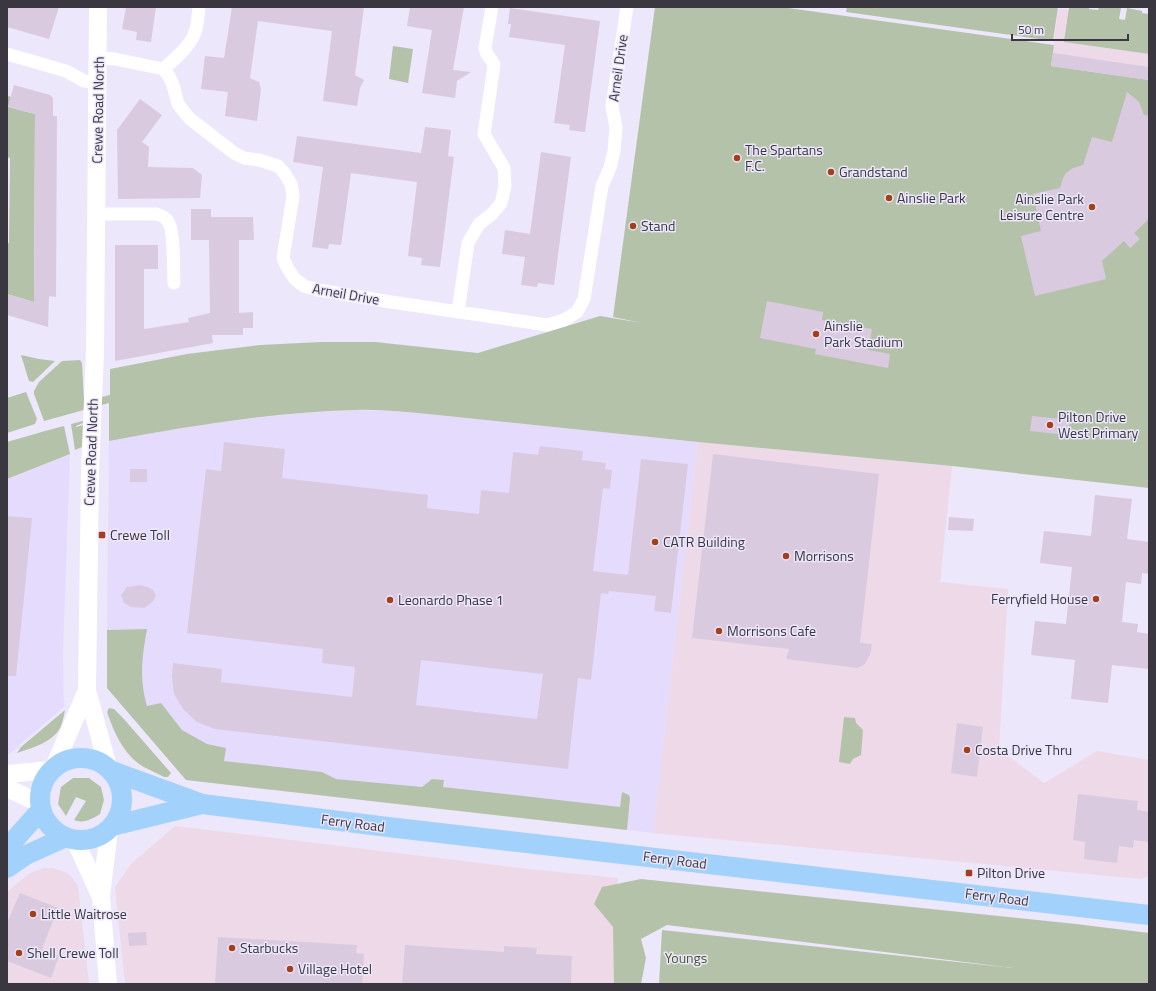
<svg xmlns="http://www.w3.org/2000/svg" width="1156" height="991" font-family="'Titillium Web',sans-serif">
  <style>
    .commercial { fill: #eed9e8 }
    .built { fill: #e5dcfd }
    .green { fill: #b5c2aa }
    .building { fill: #dacae0; fill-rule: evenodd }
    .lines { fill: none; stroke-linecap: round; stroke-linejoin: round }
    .street { stroke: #fff; stroke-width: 13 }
    .secondary { stroke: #fff; stroke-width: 18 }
    .primary { stroke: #a2d2fb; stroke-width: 20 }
    .poi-dot { fill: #a53e1b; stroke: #ece7fb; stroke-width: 1.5 }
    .labels { text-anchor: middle; stroke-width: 3; stroke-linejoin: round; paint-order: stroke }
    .street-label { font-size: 14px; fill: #3a3741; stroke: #ece7fb }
    .poi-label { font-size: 14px; fill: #3a3741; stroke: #ece7fb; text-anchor: start }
    .park-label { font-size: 14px; fill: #44592c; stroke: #ece7fb }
  </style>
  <rect width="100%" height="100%" fill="#ece7fb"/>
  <path class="commercial" d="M1058,9l11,1 -4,32 84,12v26l-98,-14z
    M698,442l254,24 -12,116 68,7 -9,160 45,34 53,-32 52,9v116l-7,3 -489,-46z
    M175,826l353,43 90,9v106h-493l-10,-97 16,-23z
    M44,868h9l12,4 6,4 7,10 11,98h-82v-92l23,-19z"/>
  <path class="built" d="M357,410l36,1 35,3 270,28 -45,391 -467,-53 -79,-92v-58l2,-189 70,-13 69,-9 54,-6z
    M70,454l-7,198 1,55 -57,49v-277z"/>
  <path class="green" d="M655,7h126l273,38 -3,21 98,14v408l-197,-22 -254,-24 -270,-28c-24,-2 -48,-5 -73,-4 -82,2 -165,16 -246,31v-38l-65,18 -10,-27v-3l5,-9 23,-21 18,-1 2,3 2,38 26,-6v-26l77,-15 73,-9 61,-3h54l103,11 122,-37 42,7 -29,-6z
    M847,7h211l-5,34 -207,-29z
    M1069,7h20v2l9,1 1,-3 22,1 -2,11 6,1 2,-12 15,3v2l7,1v40l-85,-12z
    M393,46l20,3 -5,34 -19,-4z
    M8,96l3,1 -3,10 27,7v2l-1,186 -27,-8v-51h2l1,-81v-4l-3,-1v-57z
    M21,355l18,4 16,2 -22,21 -4,-1z
    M26,392l11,27 -2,5 -28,9v-35z
    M83,421v2l-7,3v1l11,-3v21l-12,5 -4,-26z
    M64,426l6,28 -63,25v-37l38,-11z
    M147,629c-5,28 -8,50 0,77l14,-3 21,27 25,14 19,4 -2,13 98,11 14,7 86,8 10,-8 12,1 -1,7 177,20 2,-15 7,3 1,3 -3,32 -441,-50 -79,-92v-58z
    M109,708l5,1 9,9 48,55 -3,4h-4c-7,-4 -15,-7 -22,-11 -19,-12 -28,-34 -35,-54z
    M65,710c-1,5 -2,11 -4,16 -7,16 -29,22 -44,27l4,-6z
    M844,717l11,1 1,5 7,7 -2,25 -8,4 -3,5 -11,-2z
    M73,778h16l12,9 3,13 -4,14c-8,5 -16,10 -26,6l12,-19 -10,-4 -10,19 -8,-12 3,-17z
    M641,879l435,45 73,9v51h-490l3,-54 351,38 -346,-43 -26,14 5,19 -5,26h-27l-1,-57 -19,-23 8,-17z"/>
  <path class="building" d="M7,7h52l-10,32 -42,-12z
    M126,7h30l-5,35 -15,-2 1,-8 -15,-3z
    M232,7h132l-9,68 9,5 -4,8 -3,18 -34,-5 9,-70 -74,-10 -8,57 9,4 2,7 -4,32 -32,-5 3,-24 -27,-3 4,-33 19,2z
    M410,7h54l-11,63 18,2 -14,9 -2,17 -33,-5 10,-63 -25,-4z
    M510,8l90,13 -15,111 -16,-2 1,-5 -16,-2 11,-78 -56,-8 2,-13h-3z
    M1053,53l96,14v13l-98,-14z
    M14,85l36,10 3,3v18h4l-1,181 -7,-1 -1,31 -41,-12v-21l27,8 1,-188 -27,-7z
    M1127,92l12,10 5,13 5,1v103l-15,14 6,6 -10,9 -6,-7 -22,20 4,18 -71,17 -14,-60 20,-5 -8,-37 27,-6 3,-10 3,-5 7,-5 10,-3 9,-28 20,5z
    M140,99l22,16 -20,27 7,5 -1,20 45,1 9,7 -2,23 -82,1 -1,-69z
    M425,127l26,3 -3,26 6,1 -14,110 -19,-2 1,-7 -14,-2 9,-74 -66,-9 -10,72 -12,-1 -1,5 -16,-2 11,-80 -30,-5 4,-26 124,17z
    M541,152l30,5 -17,128 -16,-2 -1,4 -16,-2 4,-28 -23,-3 3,-24 25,4z
    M191,209h20v8h42l1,23h-15v73l14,-1v16h-10v7h-31l1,8 -98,18v-116h43v24h-14v60l45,-7 -1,-4 22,-5 -1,-73h-18z
    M767,301l56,11 -1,8 50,9 -4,21 22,4 -2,14 -73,-14 1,-5 -56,-11z
    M1032,416l38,4 -2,15 -38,-4z
    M224,442l61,7 -3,29 146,17 -1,13 52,6 2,-24 28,3 4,-41 25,3 2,-9 43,5 -1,9 24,3 -1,6 7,1 -2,19 -7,-1 -10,83 35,4 13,-116 47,5 -17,149 -17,-2 2,-15 -47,-5 -1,3 -7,-1 -10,87 -13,-2 -10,91 -353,-40 -18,-7 -14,-13 -9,-15 -2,-17 1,-14 49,6 -1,13 131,15 3,-30 -33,-4 1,-14 -136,-16 19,-164 15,2zM421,660l122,14 -6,45 -121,-14z
    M713,454l166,20 -19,169 12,1 -2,11 -6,10 -7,3 -71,-9 3,-10 -97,-11z
    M130,469h17v13h-17z
    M1095,495l37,4 -5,40 22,3v32l-7,-1 -1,11 -15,-2 -4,40 16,2 -1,8 12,2v35l-37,-4 -4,38 -37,-4 4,-39 -44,-5 4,-34 31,3 6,-57 -32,-4 4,-32 47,5z
    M7,516l25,2 -16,158h-9z
    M949,517l25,2 -1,12 -25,-1z
    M140,585l8,2 5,3 3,5 -2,5 -4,4 -6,4 -13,-1 -7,-4 -3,-8 6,-8z
    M957,723l26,4 -6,50 -26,-4z
    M1078,794l60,7 -1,9 12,2v30l-15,-2 -1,8 -14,-2 -2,17 -33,-4 1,-17 -12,-2z
    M20,893l38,15 -16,41 17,7 -8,22 -44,-17v-38z
    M146,932l1,13 -18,1 -1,-13z
    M218,937l139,8 -1,8 8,1 -2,30h-147z
    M405,945l99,7v-6l18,1 15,1 -1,6 36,2 -1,28h-169z"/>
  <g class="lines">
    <path class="street" d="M7,54l59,17 18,10 13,2
      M98,58l17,1 48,10 6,7 4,9 5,19 11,14 45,35 10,5 15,2 19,6 7,8 6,10 2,12 -10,62 5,11 7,10 9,7 14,4 73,12 156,23 17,-5 13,-8 7,-13 18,-113 8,-18 4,-17 2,-23 -4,-22 15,-99
      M163,69c10,-8 28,-24 32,-37 3,-8 3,-17 4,-25
      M97,214h59c4,1 8,2 11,6 8,8 6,50 7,63
      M458,312l10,-69 11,-19 13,-10 9,-11 4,-17 -1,-18 -20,-34 10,-69c-3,-8 -7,-7 -9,-17l7,-41"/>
    <path class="secondary" d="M98,7l-3,346 -5,118 -3,219 21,77
      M54,767l33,-77
      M7,774l43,-4
      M7,788l32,15
      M75,840l25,55
      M108,984l-7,-88 8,-66"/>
    <path class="primary" d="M40 799a41 41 0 1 1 82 0a41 41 0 1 1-82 0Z
      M112,771l90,33 186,23 761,88
      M112,826l90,-22
      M7,846l8,-7 26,-29
      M7,868l19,-13 40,-18"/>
  </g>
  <g class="poi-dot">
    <circle cx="737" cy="158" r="4"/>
    <circle cx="831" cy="172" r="4"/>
    <circle cx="889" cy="198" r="4"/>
    <circle cx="1092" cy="207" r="4"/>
    <circle cx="633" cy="226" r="4"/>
    <circle cx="816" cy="334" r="4"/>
    <circle cx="1050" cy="425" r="4"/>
    <rect x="98" y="531" width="8" height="8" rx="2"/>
    <circle cx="655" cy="542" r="4"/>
    <circle cx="786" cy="556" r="4"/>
    <circle cx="1096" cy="599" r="4"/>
    <circle cx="390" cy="600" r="4"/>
    <circle cx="719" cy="631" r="4"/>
    <circle cx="967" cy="750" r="4"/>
    <rect x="965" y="869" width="8" height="8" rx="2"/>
    <circle cx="33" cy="914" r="4"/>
    <circle cx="232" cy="948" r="4"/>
    <circle cx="19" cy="953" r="4"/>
    <circle cx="290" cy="969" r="4"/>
  </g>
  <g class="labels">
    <g class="street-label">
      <text transform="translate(618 68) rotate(-82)" y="5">Arneil Drive</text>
      <text transform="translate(98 110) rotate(-89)" y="5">Crewe Road North</text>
      <text transform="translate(346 294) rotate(10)" y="5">Arneil Drive</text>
      <text transform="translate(91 452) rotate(-88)" y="5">Crewe Road North</text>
      <text transform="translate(353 823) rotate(7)" y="5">Ferry Road</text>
      <text transform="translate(675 860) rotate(7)" y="5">Ferry Road</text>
      <text transform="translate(997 897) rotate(7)" y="5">Ferry Road</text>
    </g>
    <g class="poi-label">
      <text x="745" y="155">The Spartans<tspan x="745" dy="16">F.C.</tspan></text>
      <text x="839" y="177">Grandstand</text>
      <text x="897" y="203">Ainslie Park</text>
      <text x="1084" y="204" text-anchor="end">Ainslie Park<tspan x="1084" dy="16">Leisure Centre</tspan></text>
      <text x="641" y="231">Stand</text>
      <text x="824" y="331">Ainslie<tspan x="824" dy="16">Park Stadium</tspan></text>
      <text x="1058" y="422">Pilton Drive<tspan x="1058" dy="16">West Primary</tspan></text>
      <text x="110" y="540">Crewe Toll</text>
      <text x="663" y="547">CATR Building</text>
      <text x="794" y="561">Morrisons</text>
      <text x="1088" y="604" text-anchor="end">Ferryfield House</text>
      <text x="398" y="605">Leonardo Phase 1</text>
      <text x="727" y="636">Morrisons Cafe</text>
      <text x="975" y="755">Costa Drive Thru</text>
      <text x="977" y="878">Pilton Drive</text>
      <text x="41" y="919">Little Waitrose</text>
      <text x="240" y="953">Starbucks</text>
      <text x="27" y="958">Shell Crewe Toll</text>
      <text x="298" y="974">Village Hotel</text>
    </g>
    <g class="park-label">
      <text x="686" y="963">Youngs</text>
    </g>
  </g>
  <rect width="1156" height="991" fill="none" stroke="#3a3741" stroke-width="16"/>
  <path d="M1012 34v6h116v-6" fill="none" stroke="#3a3741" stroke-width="2"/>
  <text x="1018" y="34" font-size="12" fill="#3a3741" stroke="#ece7fb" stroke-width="3" paint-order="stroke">50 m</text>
</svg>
